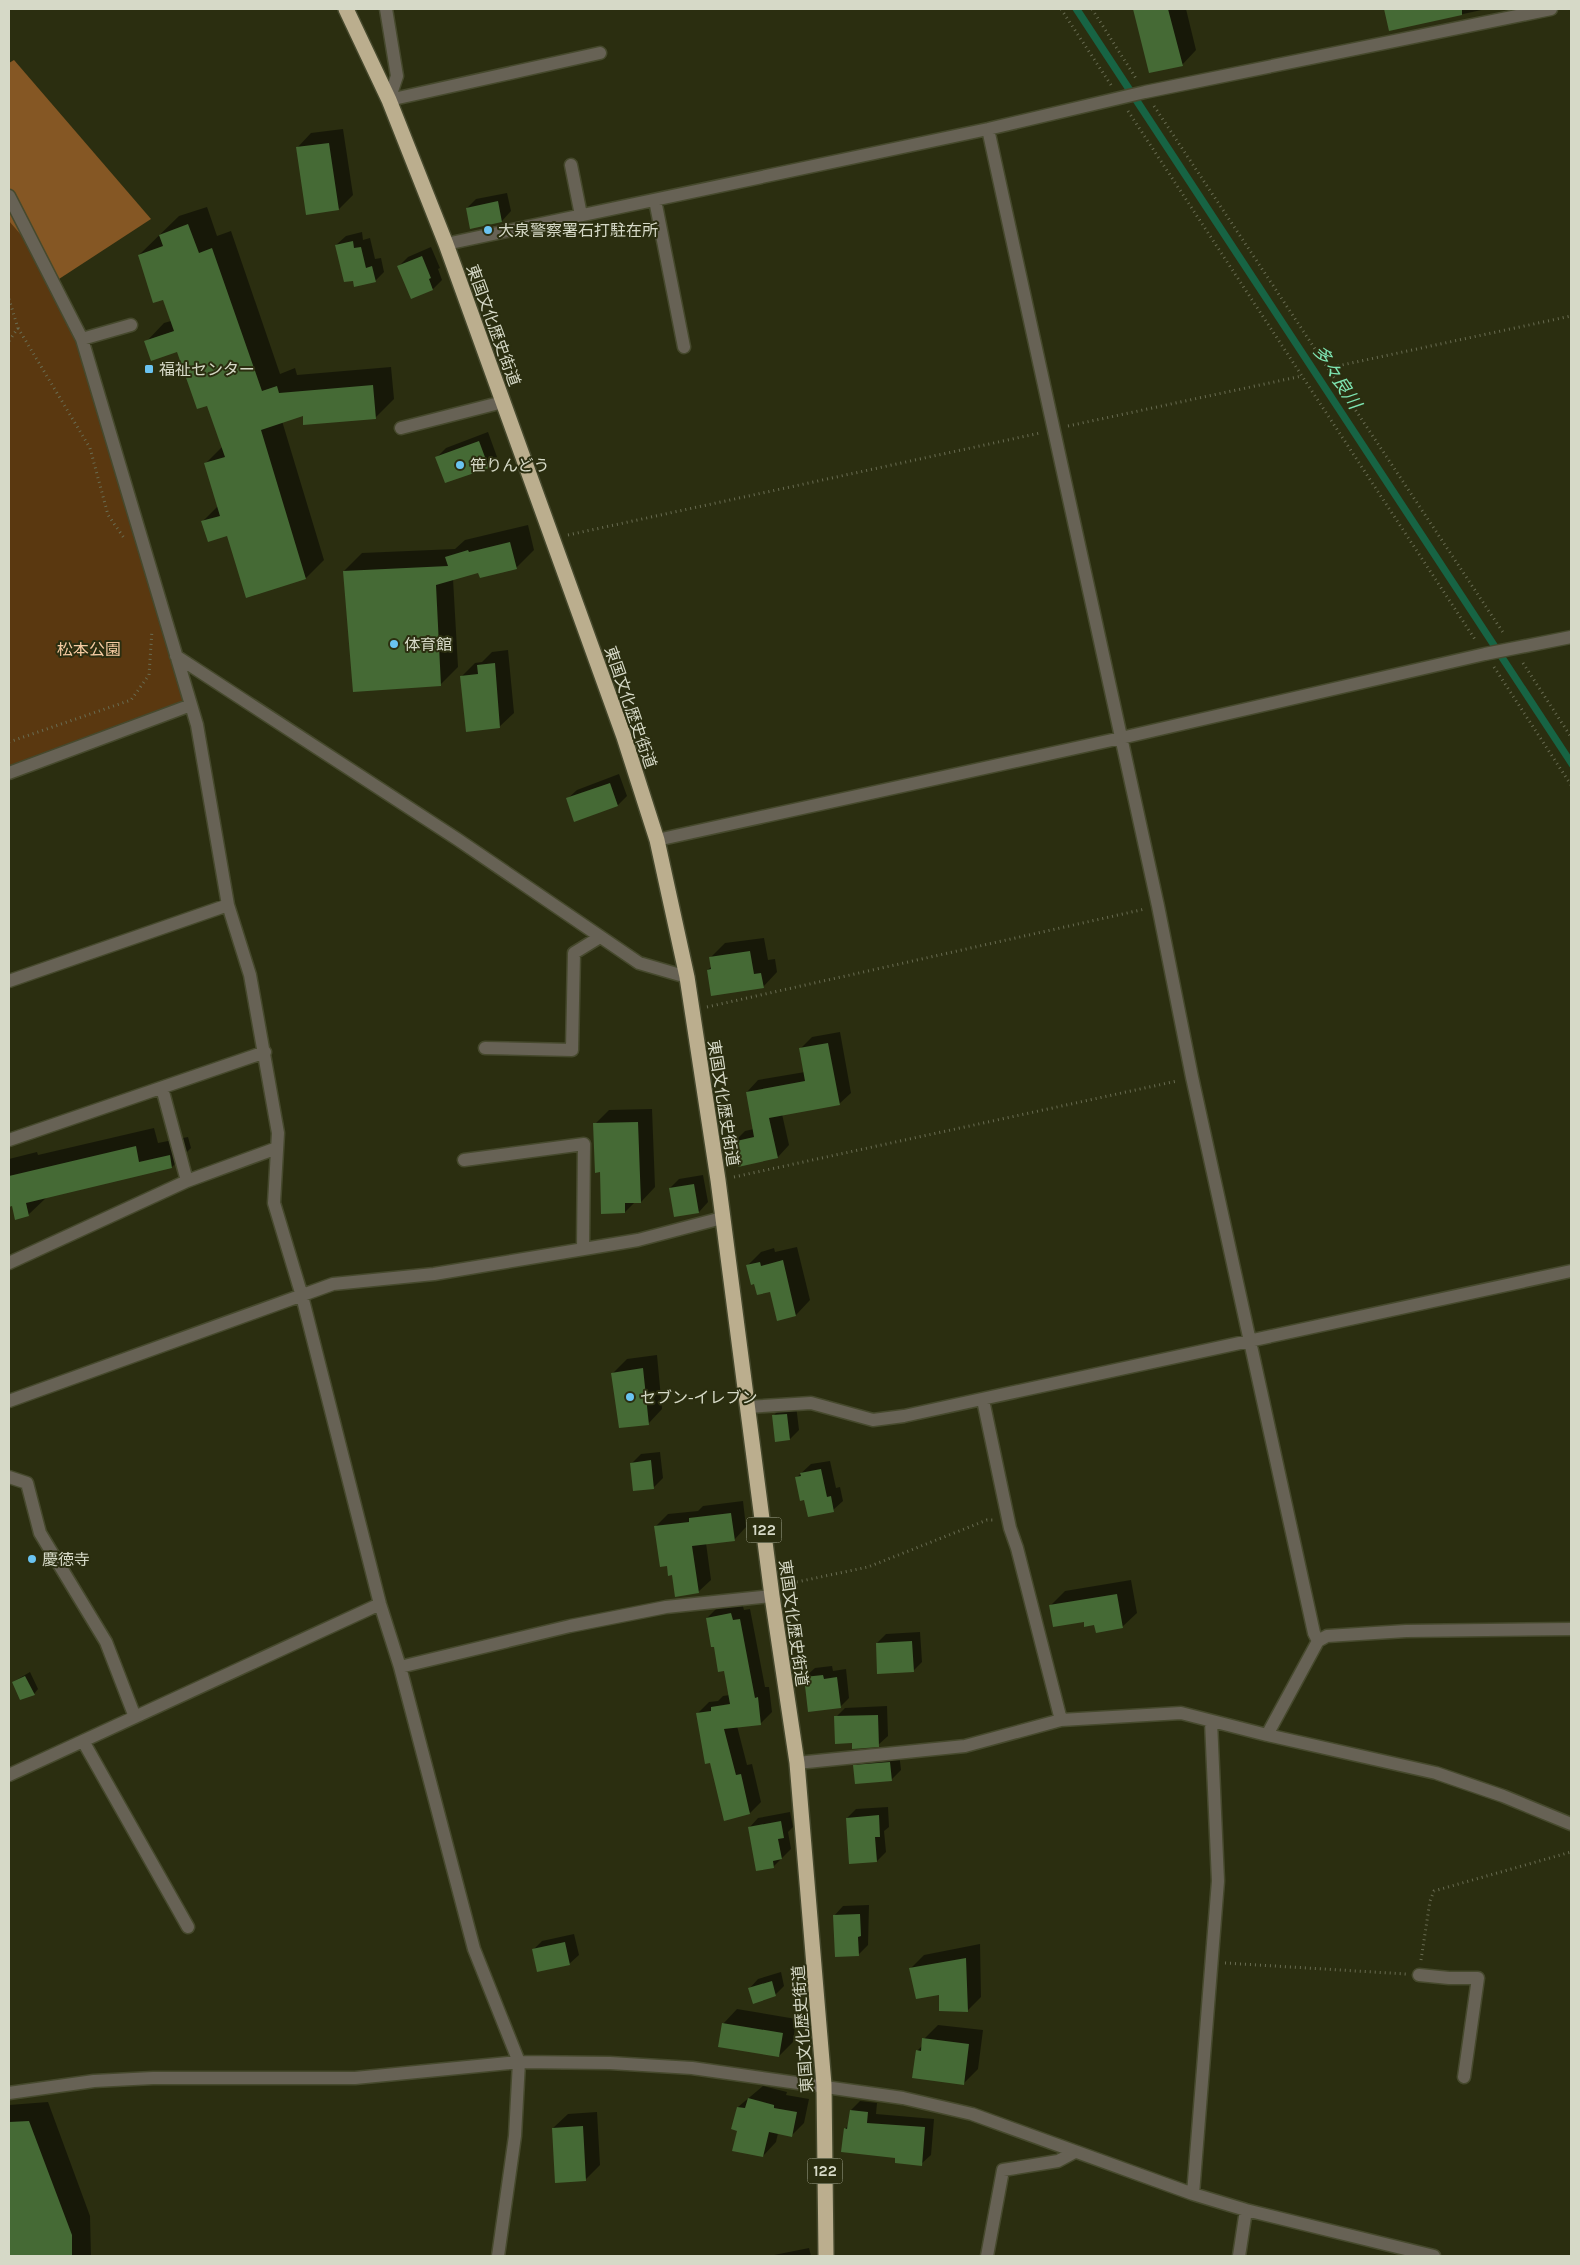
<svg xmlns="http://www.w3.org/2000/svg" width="1580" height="2265" font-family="Karla,'Noto Sans JP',sans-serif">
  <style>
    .green { fill: #5a3810 }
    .forest { fill: #855724 }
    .water { fill: #176444 }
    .shadow { fill: #0007 }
    .building { fill: #456a35 }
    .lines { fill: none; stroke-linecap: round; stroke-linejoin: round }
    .minor-casing { stroke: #46492d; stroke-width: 15 }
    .highway-casing { stroke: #46492d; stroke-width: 18 }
    .path { stroke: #696c52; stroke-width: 3; stroke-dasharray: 1 4; stroke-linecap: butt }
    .minor { stroke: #676255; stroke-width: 12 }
    .highway { stroke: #bbae8e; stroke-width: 15 }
    .poi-dot { fill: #6ac3f1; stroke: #2b2e10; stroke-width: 2 }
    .labels { text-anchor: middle; stroke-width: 4; stroke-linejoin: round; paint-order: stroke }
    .shield { fill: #2b2e10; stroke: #a3a690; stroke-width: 1 }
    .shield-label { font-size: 15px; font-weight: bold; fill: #d6d9c7 }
    .poi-label { font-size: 16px; fill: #d6d9c7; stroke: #2b2e10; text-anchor: start }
    .street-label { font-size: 16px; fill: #d6d9c7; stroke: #2b2e10 }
    .park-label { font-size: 16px; fill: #f6cba2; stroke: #2b2e10 }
    .water-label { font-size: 18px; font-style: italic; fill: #7ee4b2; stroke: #2b2e10 }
  </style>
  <rect width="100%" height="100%" fill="#2b2e10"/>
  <path class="green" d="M9,196l73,143 107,361 -180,67z"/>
  <path class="forest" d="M14,60l137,159 -92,60 -50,-58v-158z"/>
  <path class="water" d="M1072,9h9l490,747v13z"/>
  <path class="shadow" d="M1134,9h52l10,41 -14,15 -32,7z
    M1386,9h100l-96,21z
    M343,129l10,66 -14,14 -42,-61 14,-15z
    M507,193l4,18 -9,10 -35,-13 9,-9z
    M207,207l10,29 14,-5 49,143 15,-6 2,7 94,-8 3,32 -19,19 -71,-4 -22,7 42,139 -18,18 -103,-57 15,-15 -13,-42 17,-17 -15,-43 -29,-54 -32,-8 18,-19 7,-2 -8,-23 -24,-43 40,-39z
    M362,232l1,8 7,-2 5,21 6,-1 3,14 -9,9 -39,-36 10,-9z
    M431,247l9,21 -2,1 4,11 -9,9 -34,-23 9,-9z
    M488,432l9,25 -9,10 -51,-10 9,-9z
    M528,525l6,25 -18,18 -37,3 -26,8 5,88 -18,18 -96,-114 18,-18 93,-4 10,-9z
    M508,650l6,63 -15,14 -38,-50 14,-14 7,-1 10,-10z
    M619,774l8,22 -9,9 -51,-6 10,-9z
    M764,938l4,22 7,-1 2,13 -14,15 -55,-17 4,-4 -1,-9 14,-14z
    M840,1032l11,61 -12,11 -57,10 7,31 -11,12 -44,-15 11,-11 9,-2 -7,-37 11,-12 47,-8 -4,-24 11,-11z
    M652,1109l3,78 -14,15h-6l-10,10 -24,-41 -6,-47 14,-14z
    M154,1128l4,15 30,-6 3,11 -19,19 -125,30 -19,18 -15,-10 -4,1v-47l28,-7 1,3z
    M703,1175l5,27 -9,10 -29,-24 9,-9z
    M797,1247l13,53 -14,15 -18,4 -7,-29 -24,-24 14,-14 13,-4 1,4z
    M657,1355l5,54 -14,15 -35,-51 14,-14z
    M796,1405l3,25 -9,9 -17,-23 9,-9z
    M660,1452l3,26 -9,9 -22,-24 9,-9z
    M830,1461l6,27 4,-1 3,14 -10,9 -28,-12 -9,-20 15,-14z
    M743,1501l3,26 -12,13 -28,3 5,37 -13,12 -25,-18 -5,-9 -13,-38 13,-13 30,-3 5,-5z
    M1131,1580l6,33 -15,14 -27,-3 -45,-18 15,-15z
    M742,1603l2,7 6,-1 15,78h4l3,25 -11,11 -24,3 10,39 5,-1 9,38 -11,11 -52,-100 11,-11 9,-1 5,-5 7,-1 -5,-25 -18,-52 11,-11z
    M920,1632l2,30 -9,9 -36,-28 9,-9z
    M832,1666l1,5 13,-2 3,29 -9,9 -35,-30 10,-9z
    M30,1672l8,17 -4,5 -21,-12z
    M887,1706l1,30 -10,9 -25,-3 -17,-25 9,-9z
    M899,1753l2,17 -10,10 -36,-14 9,-9z
    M888,1807l1,20 -5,4 2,21 -9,9 -30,-43 9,-9z
    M790,1812l3,15 -5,5 3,17 -18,18 -24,-39 9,-10z
    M869,1905l-1,40 -9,9 -25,-38 9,-10z
    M574,1934l5,21 -10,9 -36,-14 9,-9z
    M980,1944l1,53 -14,14 -57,-42 14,-14z
    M781,1972l3,14 -9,9 -26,-6 9,-10z
    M737,2009l59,10 -3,23 -14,14 -56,-32z
    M938,2025l45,5 -5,39 -14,14 -47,-32 6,-6 1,-6z
    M763,2086l24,6 -1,3 23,4 -5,24 -13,13 -13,-3 -2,9 -13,14 -25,-26v-23z
    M860,2101l17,2 -1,11 58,5 -3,36 -10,9 -25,-7 -51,-28 4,-4 2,-15z
    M48,2102l42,114 1,40h-82v-151z
    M597,2112l3,53 -14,14 -33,-51 15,-14z
    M809,2248l2,8h-42z"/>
  <path class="building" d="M1133,9h35l15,57 -34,7z
    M1384,9h78v6l-73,16z
    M329,143l10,67 -33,5 -10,-68z
    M498,201l4,21 -32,7 -4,-21z
    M188,224l11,29 13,-5 50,143 15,-5 2,7 94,-8 3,34 -73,6v-9l-42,14 45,149 -60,19 -19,-62 -19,6 -7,-21 19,-5 -16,-53 21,-6 -18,-51 -10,3 -20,-57 -26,9 -7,-20 30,-10 -11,-31 -10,3 -15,-48 25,-9 -4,-11z
    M353,241l1,7 7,-1 5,21 6,-2 4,16 -22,5 -1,-6 -9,1 -9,-37z
    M422,256l9,22 -2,1 4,11 -22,9 -14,-33z
    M479,441l10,27 -44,15 -10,-26z
    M510,542l7,27 -37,9 -2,-5 -42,12 5,101 -88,6 -10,-121 105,-5 -3,-9 23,-7 1,2z
    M495,663l5,65 -34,4 -6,-56 18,-2 -1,-9z
    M610,783l8,23 -44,16 -8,-24z
    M750,951l4,23 7,-1 3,15 -53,8 -4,-26 4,-1 -2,-12z
    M828,1043l12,62 -71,13 9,40 -40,9 -6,-25 22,-5 -8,-45 59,-11 -6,-33z
    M638,1122l3,81h-16v10l-24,1 -1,-42 -5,1 -2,-50z
    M136,1146l3,16 31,-7 2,13 -146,35 3,13 -14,4 -3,-14 -3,1v-31z
    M694,1184l5,29 -25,4 -5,-29z
    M783,1260l13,56 -19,5 -7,-29 -13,3 -3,-11 -3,1 -5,-20 14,-3 1,4z
    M643,1368l6,57 -30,3 -8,-55z
    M787,1414l3,26 -15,2 -3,-27z
    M651,1460l3,29 -21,2 -3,-28z
    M821,1469l6,28 4,-1 3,16 -26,5 -4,-17 -4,1 -5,-24 6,-1 -1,-3z
    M731,1513l4,28 -43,5 7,47 -24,4 -3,-22 -4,1 -1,-10 -7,1 -6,-41 35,-4v-4z
    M1117,1594l6,34 -27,5 -2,-8 -10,2v-5l-31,5 -4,-22z
    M731,1613l2,7 7,-1 15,79 3,-1 3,28 -37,4 12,46 5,-1 9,40 -26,7 -14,-58 -5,1 -9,-51 15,-2v-4l19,-3 -6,-33 -6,1 -4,-25h-3l-5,-29z
    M912,1641l2,31 -37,2 -1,-31z
    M823,1675l1,4 13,-2 4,31 -33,4 -4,-35z
    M25,1676l10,19 -15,5 -8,-18z
    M878,1715l1,32 -27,2v-6l-17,1 -1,-28z
    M890,1762l2,19 -37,3 -2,-19z
    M879,1815l1,22h-5l2,25 -28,2 -3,-46z
    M781,1821l3,17 -6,1 4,20 -9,2 1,7 -18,3 -8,-44z
    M860,1914l1,22 -3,1 1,19 -24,1 -2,-42z
    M565,1942l5,23 -33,7 -5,-23z
    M966,1958l2,54 -29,-1v-16l-23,4 -7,-31z
    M772,1981l4,15 -23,8 -5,-16z
    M722,2023l61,10 -4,24 -61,-10z
    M922,2038l47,6 -5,41 -52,-7 4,-28 5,1z
    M748,2098l26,7v3l23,4 -5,25 -23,-5 -6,25 -31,-6 5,-20 -6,-2 6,-22 8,1z
    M850,2110l18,2 -1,11 58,4 -3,39 -27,-3v-5l-54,-6 3,-24 3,1z
    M29,2121l43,114v21h-63v-134z
    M583,2126l3,55 -31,2 -3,-55z"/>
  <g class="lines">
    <g class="minor-casing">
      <path id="minor" d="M386,9l11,67 -8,24
        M389,100l211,-47
        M988,129l170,777 34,171 122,556 4,8
        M571,165l10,50
        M9,196l73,143 115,386 31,180 22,70 28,158 -4,70 28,93 78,308 20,63 74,282 45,113 -4,74 -17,120
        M655,200l29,147
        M446,244l542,-115 157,-37 406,-83
        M82,339l49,-14
        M401,428l102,-26
        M176,656l281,183 182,124 48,14
        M9,773l182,-68
        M657,840l464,-102 364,-84 86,-17
        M9,981l219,-76
        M485,1048l87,2 2,-97 26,-16
        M9,1140l256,-88
        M464,1160l120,-16 -1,105
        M187,1181l90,-33
        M9,1263l178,-82 -25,-93
        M983,1400l27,128 7,20 44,172
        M9,1401l324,-117 101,-10 204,-34 84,-22
        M748,1407l63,-4 62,17 31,-4 667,-145
        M9,1477l18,6 13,50 66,109 29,75
        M400,1667l170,-41 96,-19 106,-11
        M1267,1735l51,-94 9,-5 79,-5 165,-2
        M83,1741l105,186
        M797,1763l168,-17 96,-26 120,-7 86,22 169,38 67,23 68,28
        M9,1775l371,-171
        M1419,1975l30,3h29l-14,99
        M9,2093l85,-12 59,-3h202l164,-16 91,1 82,5 211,30 69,16 221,80 53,16 188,46
        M1193,2194l25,-313 -7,-160
        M987,2256l16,-86 55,-9 15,-8
        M1239,2256l7,-46"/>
    </g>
    <g class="highway-casing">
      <path id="highway" d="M346,9l43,91 57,144 178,493 33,103 30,137 31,203 54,416 25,167 27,322 2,171"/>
    </g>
    <path class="path" d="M1061,9l50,76
      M1092,9l45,71
      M1154,106l350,528
      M1128,111l348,530
      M9,299l9,29 -9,13
      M18,328l72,120 18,67 16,23
      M1328,368l243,-52
      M1068,426l234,-50
      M568,535l472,-102
      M1523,663l48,74
      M1494,667l77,118
      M9,742l122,-42 18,-25 3,-45
      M707,1007l438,-98
      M734,1177l443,-96
      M787,1584l81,-17 119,-47h6
      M1421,1960l9,-59 4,-10 137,-39
      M1225,1963l181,11"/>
    <use href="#minor" class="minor"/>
    <use href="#highway" class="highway"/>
  </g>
  <g class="poi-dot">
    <circle cx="488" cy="230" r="5"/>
    <rect x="144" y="364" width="10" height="10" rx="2.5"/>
    <circle cx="460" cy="465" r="5"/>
    <circle cx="394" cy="644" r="5"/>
    <circle cx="630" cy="1397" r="5"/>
    <circle cx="32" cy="1559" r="5"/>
  </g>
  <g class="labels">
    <g class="shield">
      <rect x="746.5" y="1517.5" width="35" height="25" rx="4"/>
      <rect x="807.5" y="2158.5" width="35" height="25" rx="4"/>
    </g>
    <g class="shield-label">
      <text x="764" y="1535">122</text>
      <text x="825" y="2176">122</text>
    </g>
    <g class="poi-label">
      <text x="498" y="236">大泉警察署石打駐在所</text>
      <text x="159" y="375">福祉センター</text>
      <text x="470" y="471">笹りんどう</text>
      <text x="404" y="650">体育館</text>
      <text x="640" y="1403">セブン-イレブン</text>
      <text x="42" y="1565">慶徳寺</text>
    </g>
    <g class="street-label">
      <text transform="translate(494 325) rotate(70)" y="6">東国文化歴史街道</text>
      <text transform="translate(631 707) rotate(71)" y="6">東国文化歴史街道</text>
      <text transform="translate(724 1103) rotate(81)" y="6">東国文化歴史街道</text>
      <text transform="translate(794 1623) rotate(82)" y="6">東国文化歴史街道</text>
      <text transform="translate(802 2029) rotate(-94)" y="6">東国文化歴史街道</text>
    </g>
    <g class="park-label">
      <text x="89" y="655">松本公園</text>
    </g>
    <g class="water-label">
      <text transform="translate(1337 377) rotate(57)" y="6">多々良川</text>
    </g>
  </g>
  <rect width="1580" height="2265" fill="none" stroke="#d6d9c7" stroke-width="20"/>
</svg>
